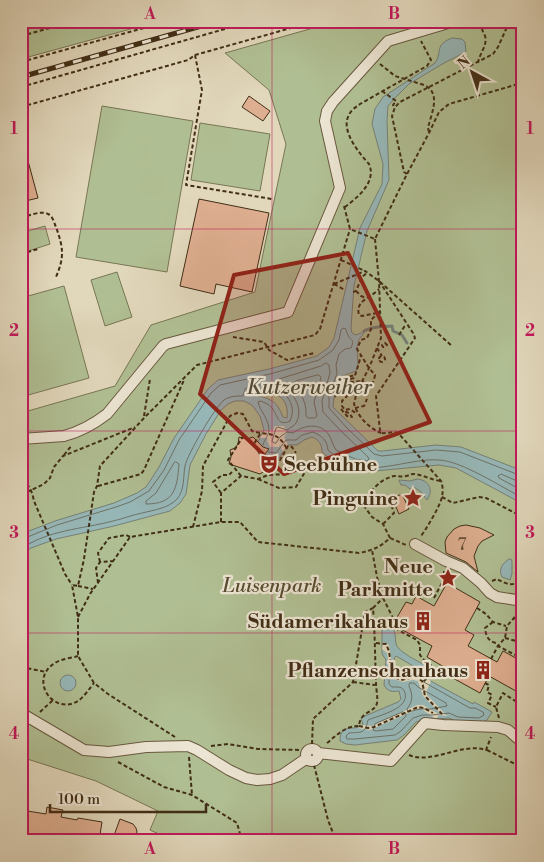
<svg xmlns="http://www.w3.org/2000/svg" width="544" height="862" font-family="'Libre Bodoni',serif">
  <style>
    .green { fill: #b0bf93; stroke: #787654 }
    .water { fill: #97b8b9; stroke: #758178; fill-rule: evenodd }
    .pier { fill: #e1d7bb }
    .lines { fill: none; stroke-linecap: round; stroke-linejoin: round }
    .shore { stroke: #6c7368; stroke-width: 1 }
    .stream { stroke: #758178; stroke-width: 3 }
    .building { fill: #deae90; stroke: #412e16 }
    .minor-casing { stroke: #69583f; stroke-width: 12 }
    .path { stroke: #412e16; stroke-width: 2; stroke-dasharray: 4 2.5; stroke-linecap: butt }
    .minor { stroke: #ece5d3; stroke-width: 10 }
    .rail-casing { stroke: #412e16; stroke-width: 5 }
    .rail { stroke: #ece5d3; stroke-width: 3; stroke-dasharray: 9; stroke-linecap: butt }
    .marked { fill: #8f2418; fill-opacity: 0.2; stroke: #8f2418; stroke-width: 4; stroke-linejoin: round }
    .grid { fill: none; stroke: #c2185b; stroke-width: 1; stroke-opacity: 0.55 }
    .labels { text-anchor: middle; stroke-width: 4.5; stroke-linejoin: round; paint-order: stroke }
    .number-label { font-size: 18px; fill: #684e34 }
    .poi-label { font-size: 20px; font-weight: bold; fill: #412e16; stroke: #ece5d3; text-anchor: end }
    .park-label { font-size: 20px; font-style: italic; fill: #574b2f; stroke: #ece5d3 }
    .water-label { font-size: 21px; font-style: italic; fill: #524a37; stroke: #ece5d3 }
    .neatline { fill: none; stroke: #c2185b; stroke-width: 2 }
    .grid-label { font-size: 16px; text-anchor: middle; font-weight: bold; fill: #c2185b }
  </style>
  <rect width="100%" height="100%" fill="#e1d7bb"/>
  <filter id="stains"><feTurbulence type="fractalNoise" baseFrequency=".004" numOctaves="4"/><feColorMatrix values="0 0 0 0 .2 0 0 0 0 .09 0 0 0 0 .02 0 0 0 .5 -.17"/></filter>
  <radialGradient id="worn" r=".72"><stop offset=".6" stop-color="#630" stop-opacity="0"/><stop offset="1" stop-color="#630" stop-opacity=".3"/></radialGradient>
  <path class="green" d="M21,21h139l-139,38z
    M338,21h185v820h-349l-24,-11 8,-19 -62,-30 -75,-24v-344l94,-27 36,-61 104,-33 31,-148 -17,-54 -44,-37z
    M102,106l91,15 -26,151 -91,-15z
    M200,123l70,11 -10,57 -69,-11z
    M45,226l5,18 -28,9 -1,-20z
    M117,272l15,45 -27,9 -14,-46z
    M64,286l25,92 -68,19v-99z"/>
  <path class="water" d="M452,38l10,1 3,3 1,9 -8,5 -14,7 -35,21 -14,14 -7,8 -1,15 2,59 -22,51 -13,55 -3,42 1,5 4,2 5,-2 5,-4 -4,7 -3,3 -2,8 1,17 -2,7 -13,5 -3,2 -6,20 -1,9 45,44h4l54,-6 25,2 62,24v33l-67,-36 -17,-3 -75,7 -13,-2 -21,-11 -8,-7c0,-8 -3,-12 -10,-15l-8,3 -7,5h-9l-9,13h-15l-7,-14 7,-14 -4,-14 -8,-11 -8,-4h-9l-7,3 -7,6 -15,24 -16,31 -4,29 -6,9 -10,8 -56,15 -58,13 -25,9 -10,7v-21l34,-13 59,-18 23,-10 9,-6 13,-20 15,-29 34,-49 10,-9 51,-11 48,-13 12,-9 5,-9 26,-110 22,-44 1,-20 -11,-40 3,-15 8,-12 52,-34c8,-12 -1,-18 17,-25zM263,389c16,5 26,10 24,29l-4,-1c-7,-19 -16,-19 -33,-23l-2,-2 3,-1z
    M417,479c12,1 17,11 10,21l-6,-8 -7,-5 -4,2 -5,-4h-4l-2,-5 11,1z
    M509,559h2l1,2v13l-2,6 -8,-3c-4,-8 1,-14 7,-18z
    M387,626l6,2c3,6 2,10 3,16 2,8 24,18 32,23l-5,10 50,27 1,-2 18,10 -5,8 -7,3 -23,-1 -8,-4 -13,1 -1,1h-13l-6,2 -12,13 -7,5 -42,5 -9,-1 -6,-3c0,-19 13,-9 23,-16l-2,-7 4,-2 33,-14 3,-3 -2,-8c-7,1 -11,1 -15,-6l2,-25 -4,-6v-24zM396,656l19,11v4l-14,2 -4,-2c-2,-5 -5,-11 -1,-15z
    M60 683a8 8 0 1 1 16 0a8 8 0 1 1-16 0Z"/>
  <path class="pier" d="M275,426h9l3,7 -3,4 4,8 -5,7 -3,-7 -1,2h-9l-3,-7 1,-2h-8l4,-7 9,-1z
    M383,642l6,3 4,26 4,6 6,1 14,-3 6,1 8,5 -4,9v5l20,21 -8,-1 -3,4 -16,-11 -50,22 -12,-2 5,-3 9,1 45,-21h6l16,9 1,-1 -17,-17 -5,-15 -5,-1 -10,2 -9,-3 -4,-6 -3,-20 -5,-4z"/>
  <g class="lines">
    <path class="shore" d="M326,363l3,2 1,8 -8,28 1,11 19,20 26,25 1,2 -2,2 -12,-2 -19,-9c-3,-4 -4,-10 -7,-15 -9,-13 -25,-10 -36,-2l-6,-1 -7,5 -4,6h-2l-2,-2 4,-13 2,-1 9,3c3,-2 7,-4 9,-7 9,-15 -5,-34 -17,-41v-3l42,-13z
      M318,375l2,1 1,2 -7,24 3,14 -2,2h-7l-2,-2c1,-13 -5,-22 -12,-33l2,-2z
      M268,452l8,1 10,-13h10l6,-5 11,-3c9,4 14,8 15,18 4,4 8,6 13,8 4,2 8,6 13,8 25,7 59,-8 85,-6 23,1 62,27 84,38
      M176,462l3,2c-2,24 -4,40 -33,40v-3l10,-8 18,-30z
      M523,481h-6l-16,-7 -3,2 1,2 24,13
      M21,538h4l32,-13 59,-18 14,-5 19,-11 15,-21 15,-30 32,-47 9,-8 50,-11 49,-14 14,-10 6,-10 2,-10 2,-2 3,1c0,2 1,4 2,6 3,7 7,3 3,13l-6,1 -6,5 -3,11 1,8 -8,24v11l17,19 28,27 8,2 54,-6 24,2 59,23h4
      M21,549c26,-19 62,-20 92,-28 9,-2 19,-6 29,-8 12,-3 27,-5 35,-14 8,-9 6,-23 8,-33 2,-11 30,-59 39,-66 6,-4 12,-4 19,-4 0,-1 2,-6 2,-7 3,-3 8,-3 12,-4 19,-2 43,14 33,36 -13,6 -12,-6 -18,-13 -3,-4 -7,-5 -11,-7l-3,1c2,9 11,17 11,28 0,5 -5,10 -6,15
      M391,674l10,4 16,-2 5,5 48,27h5l8,4 1,3 -5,3 -21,-1 -9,-4 -17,2h-10l-9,3 -12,13 -6,4 -40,4h-8l-1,-3 3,-3c13,-1 16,1 19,-13 12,-5 41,-11 37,-27 -2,-7 -7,-6 -13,-6l-3,-3v-8z
      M410,683h4l4,4 28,16 1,3 -16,3h-11l-12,3 -1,-3c6,-8 6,-14 2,-23z
      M403,712l3,1v3l-13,13 -17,2 -3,-1 2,-6z"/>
    <path class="stream" d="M364,331c8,-5 19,-4 28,-5l1,5 9,4 5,8"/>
  </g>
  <path class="building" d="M249,96l21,15 -7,10 -21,-14z
    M21,146h3l14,52 -17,4z
    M199,199l70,14 -17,79 -36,-8 -2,10 -34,-8z
    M239,437l8,2 6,-2 10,10 6,2 -5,6 -1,4v7l3,4 -6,4 -31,-10 2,-7 -1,-7 5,-2 3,-4z
    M402,494l7,15 -10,5 -7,-16z
    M466,525l14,3 14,7 -12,6 -4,5 -4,10 4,16 -12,-10 -20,-9 -1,-11 2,-5 7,-8 6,-3z
    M447,583l33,19 -15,28 9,5 -6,11 29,16 6,-11 20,11v33l-34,-19 -9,17 -38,-21 2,-5 -17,-10 5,-11 -33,-18 4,-5 -7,-4 10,-17 6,2 4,-8 18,10z
    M47,807l16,3 -2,7 16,3 1,-2 24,4 -3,19h-55l-23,-4v-27l25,4z
    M120,819l13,5 3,4 1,4 -3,9h-22z"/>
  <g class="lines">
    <g class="minor-casing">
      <path id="minor" d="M514,21l9,7
        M21,439l43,-3c15,-4 30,-12 43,-22l56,-68 3,-2 122,-32 52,-124 -15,-67 2,-10 6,-9 55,-61 67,-20
        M415,544l31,17 17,7 18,15 9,10 7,4 26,4
        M21,713l63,37 25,2 37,-5 42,-1 9,4 32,20 17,8 11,2 13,-1 12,-4 25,-17
        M306 755a6 6 0 1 1 12 0a6 6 0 1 1-12 0Z
        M318,753l73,8 34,-38 18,2 55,2 10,3 15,13"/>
    </g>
    <path class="path" d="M21,36l54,-15
      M195,55l7,35 -16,95 86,14
      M21,62l148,-41
      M478,63c1,-9 10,-18 7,-27 -1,-3 -3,-5 -3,-8l7,-7
      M380,64l15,12 29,9c18,8 7,29 4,43l1,4
      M21,87l232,-66
      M382,91l14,10 -3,4 2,2
      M21,107l167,-47 7,-5 121,-34
      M407,174l-3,-2 -12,-56 3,-9 5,-5 93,-48 5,-7 9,-20
      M344,206l6,23 25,10 32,-65 22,-41 10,-21 10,-8 66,-19 8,-8
      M345,207c12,-9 32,-25 24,-43 -10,-11 -29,-34 -20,-49 2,-5 7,-8 11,-11l67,-38 4,-6 -10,-19
      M21,218c7,-2 20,-8 27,-4 5,2 6,9 8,13 7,20 9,29 0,50
      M375,239l4,42 2,57 -12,30 -12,23 -3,13c4,13 15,24 27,29
      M21,254l17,-5
      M341,260l24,11
      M379,281l34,52 2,5 -39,58 4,34 1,3c6,1 13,-3 18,1l42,47c2,5 2,11 1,16 -2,9 -15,31 -21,39
      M334,284l31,-13 14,10 73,65
      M334,284l11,6
      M356,291l5,5 5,2
      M353,292l3,-1 6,-14 5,-4
      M377,313l-15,3 -3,-1c-4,-15 12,-17 20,-26
      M399,335l7,-11
      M233,337l31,5 5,8 18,10 27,-7
      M385,343l2,2 -2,2h-2l-1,-2z
      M377,348l5,8
      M379 359a3 3 0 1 1 6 0a3 3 0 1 1-6 0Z
      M351,382l-4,14 -5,5v5l3,4 5,-1 7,5
      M366,388c6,-2 8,-7 9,-13l-6,-7 -12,-19 4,-9 6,-2 4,-9v-9l9,-9
      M335,397l3,-6 3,-1 7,-13 7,-2
      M355,408l9,-2c5,-10 3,-12 2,-23l-4,-2 -11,1 -1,-1v-2l4,-1c3,-8 5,-15 7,-23
      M341,409l6,7 5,1 -3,-4 -3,-1 -1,-2
      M144,416l6,-37
      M260,434l-6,10 9,15 17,1 8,-14 4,1 4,6
      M64,455l8,-10
      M241,476l-13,-16 16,-25
      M258,479l21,9 17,-1 9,-15
      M21,481c9,3 11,11 13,20l31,73 7,11
      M98,486l43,-12 3,-4 40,-90
      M221,493l-8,-11 9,-7h7l3,-3
      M21,495l23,-11 6,-6 4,-11 9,-11 72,-29
      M442,497l11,6 26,-6 7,1 37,19
      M221,522v-29l20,-17 17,3 10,-4 20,-1 8,-12
      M383,524l11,-11 -3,-9
      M193,527l9,-36 1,-25 27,-50 7,-3 6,1 9,17c17,5 25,-1 35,18
      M390,538l-7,-14 -11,-7 -8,-11c3,-13 16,-27 30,-30 4,0 8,1 12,0 5,-1 3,-2 8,-2 9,1 18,6 27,7
      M100,562l-2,-9 11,-15 17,-3 4,2
      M492,581l5,-2c9,5 18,9 25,-1l-6,-16 1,-3h6
      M98,583l-2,-15 4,-6 13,-1
      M78,586l15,3
      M383,598l11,22 1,6 3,4 19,10 3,5v10l3,4 7,5 3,4 -4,8 -6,6
      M434,598l10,-19v-8
      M477,608l9,6 7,8 13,4
      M78,617l12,-23 40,-57 91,-15h19l18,20 101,11c14,-3 20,-5 31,-15l16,7
      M514,618l9,5
      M493,622l-8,6c1,8 3,13 11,15l2,3 25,13
      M505,638l11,3 7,-5
      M376,643l10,1 3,7 3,22 4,5 5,2 13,-3 4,1 4,3 3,15 17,18
      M78,656c-7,2 -17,3 -23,7 -27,16 -2,53 23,38 6,-4 12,-13 16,-18
      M491,659l7,-13 7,-8 2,-12 14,-16
      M21,669l5,-1 20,4
      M353,682l22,3
      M485,683l4,2 -2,7 5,3 -4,8 8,4
      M40,712l13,-12
      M499,718l-3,-11 7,-14 20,13
      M359,726l9,2 6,-1 44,-20 6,1 9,5
      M175,737l-67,-43 -14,-11 -16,-27v-39l-6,-32 6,1 6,-27 10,-67 3,-6 3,-20 44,-48 53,-53 118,-30 5,-6 30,-100
      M327,743c10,-8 18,-17 32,-17 1,-15 16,-13 18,-23 1,-6 -1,-14 -1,-20 -1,-25 -1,-50 -3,-75l10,-10 -6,-21 -5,-27
      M312,744l1,-25 40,-37 12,-70 8,-4
      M211,746l17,-2 30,5 43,1
      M487,750l36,18
      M409,755c22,10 53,-13 77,-5l5,-13
      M189,757l3,38
      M118,762l46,25 28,8 45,28 5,18
      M314,765l14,55 8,21"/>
    <use href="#minor" class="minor"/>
    <g class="rail-casing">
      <path id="rail" d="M21,77l198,-56"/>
    </g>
    <use href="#rail" class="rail"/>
  </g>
  <path class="marked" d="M348,253l82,169 -146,52 -84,-80 34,-119z"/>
  <path class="grid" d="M272,21v820M21,229h502M21,431h502M21,633h502"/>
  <defs>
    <g id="theatre-bare" transform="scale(1.5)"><path d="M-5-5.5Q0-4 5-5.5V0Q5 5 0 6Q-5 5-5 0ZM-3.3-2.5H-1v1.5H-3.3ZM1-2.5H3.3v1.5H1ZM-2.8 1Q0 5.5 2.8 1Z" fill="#8f2418" stroke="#ece5d3" stroke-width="2.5" paint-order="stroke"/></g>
    <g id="sight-bare" transform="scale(1.5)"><path d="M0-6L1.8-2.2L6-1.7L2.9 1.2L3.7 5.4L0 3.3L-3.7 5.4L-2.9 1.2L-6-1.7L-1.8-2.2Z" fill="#8f2418" stroke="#ece5d3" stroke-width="2.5" paint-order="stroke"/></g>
    <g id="building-bare" transform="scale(1.5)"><path d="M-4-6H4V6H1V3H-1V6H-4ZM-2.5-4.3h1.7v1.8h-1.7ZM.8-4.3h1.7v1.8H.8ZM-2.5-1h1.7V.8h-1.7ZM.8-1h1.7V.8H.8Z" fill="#8f2418" stroke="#ece5d3" stroke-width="2.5" paint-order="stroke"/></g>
  </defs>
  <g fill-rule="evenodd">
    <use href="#theatre-bare" x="269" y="464"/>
    <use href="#sight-bare" x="413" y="498"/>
    <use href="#sight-bare" x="448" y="578"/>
    <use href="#building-bare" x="423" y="621"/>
    <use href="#building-bare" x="483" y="670"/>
  </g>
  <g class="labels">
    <g class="number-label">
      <text x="462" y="550">7</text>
    </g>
    <g class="poi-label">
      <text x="284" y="471" text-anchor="start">Seebühne</text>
      <text x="398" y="505">Pinguine</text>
      <text x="433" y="573">Neue<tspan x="433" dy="23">Parkmitte</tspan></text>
      <text x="408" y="628">Südamerikahaus</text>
      <text x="468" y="677">Pflanzenschauhaus</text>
    </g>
    <g class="park-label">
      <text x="272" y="592">Luisenpark</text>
    </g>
    <g class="water-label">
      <text x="309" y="394">Kutzerweiher</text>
    </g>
  </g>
  <rect width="544" height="862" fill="none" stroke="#e1d7bb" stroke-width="55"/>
  <g transform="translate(472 72) rotate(320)" stroke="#ece5d3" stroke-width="4" paint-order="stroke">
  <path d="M0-4L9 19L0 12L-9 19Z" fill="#412e16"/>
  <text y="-8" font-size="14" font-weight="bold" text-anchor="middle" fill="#412e16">N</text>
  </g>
  <path d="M50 804v8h156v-8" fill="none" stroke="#412e16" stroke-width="2.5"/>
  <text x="58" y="804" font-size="15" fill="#412e16" stroke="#ece5d3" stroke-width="4" paint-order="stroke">100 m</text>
  <rect x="28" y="28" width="488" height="806" class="neatline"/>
  <g class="grid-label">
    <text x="150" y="19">A</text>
    <text x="394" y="19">B</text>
    <text x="14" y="134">1</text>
    <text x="530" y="134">1</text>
    <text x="14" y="336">2</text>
    <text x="530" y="336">2</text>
    <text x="14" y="538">3</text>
    <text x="530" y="538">3</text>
    <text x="14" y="739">4</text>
    <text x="530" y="739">4</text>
    <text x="150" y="854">A</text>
    <text x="394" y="854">B</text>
  </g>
  <rect width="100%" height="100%" filter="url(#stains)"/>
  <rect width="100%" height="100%" fill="url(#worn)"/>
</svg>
